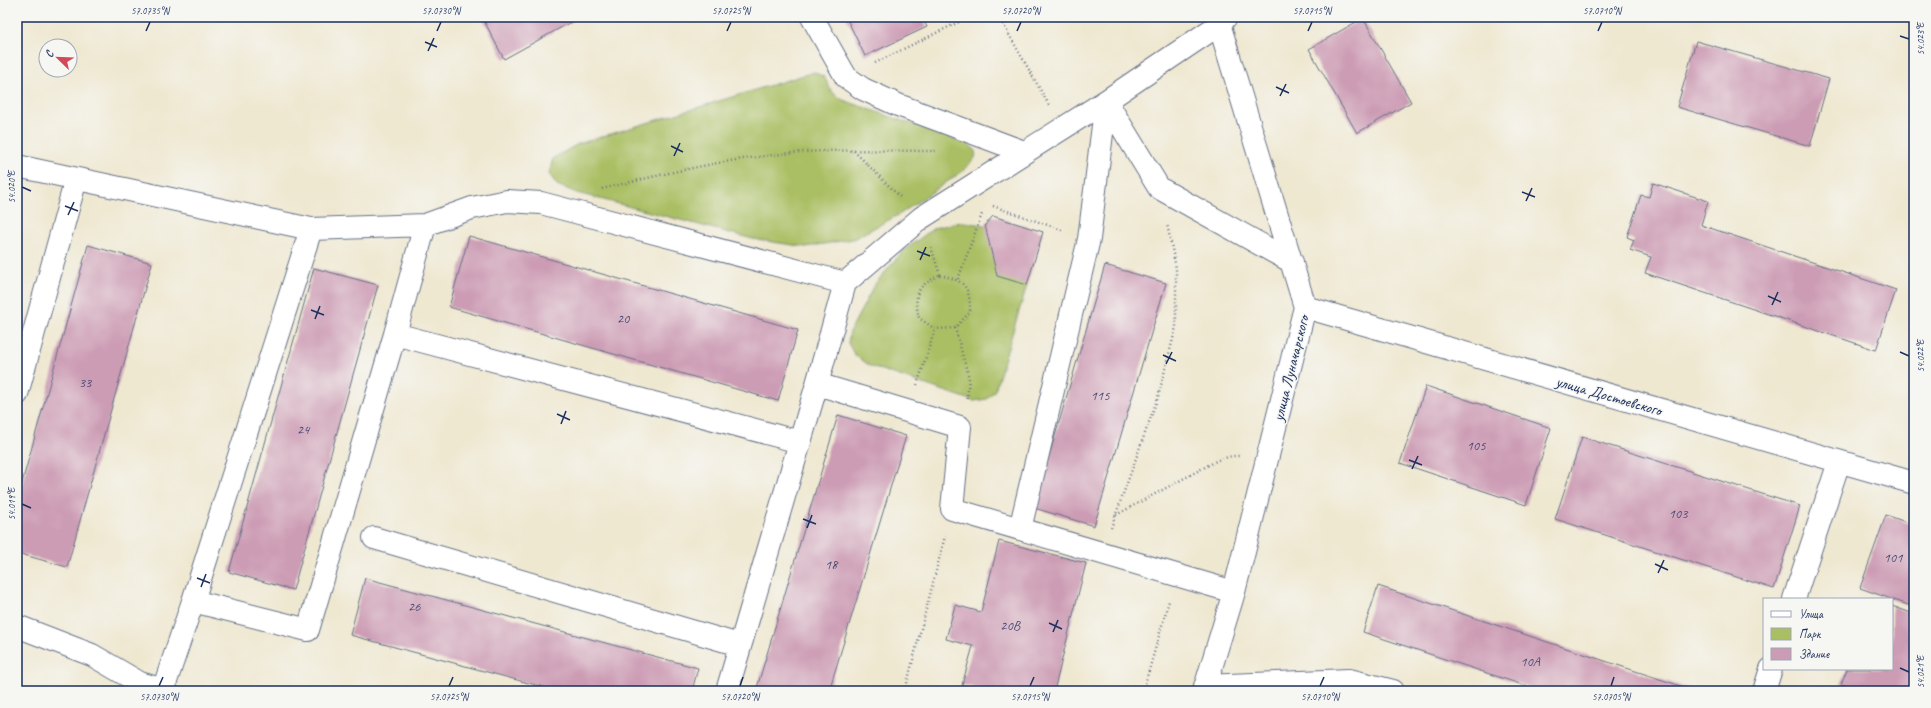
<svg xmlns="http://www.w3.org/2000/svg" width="1931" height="708" font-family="Caveat,sans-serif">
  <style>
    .green { fill: #aabf63; stroke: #627760 }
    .building { fill: #cc9bb4 }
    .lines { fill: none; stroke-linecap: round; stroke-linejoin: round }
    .minor-casing { stroke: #657086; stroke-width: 24 }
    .path { stroke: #657086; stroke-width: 2.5; stroke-dasharray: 1 3; stroke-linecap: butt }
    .minor { stroke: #fff; stroke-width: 22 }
    .ticks { fill: none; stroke: #1b2f5e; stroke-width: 1.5 }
    .labels { text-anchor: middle; stroke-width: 3; stroke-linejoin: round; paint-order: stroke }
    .number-label { font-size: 14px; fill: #474a74 }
    .street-label { font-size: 16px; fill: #1b2f5e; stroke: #f6f6f2 }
    .neatline { fill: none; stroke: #1b2f5e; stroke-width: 1.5 }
    .ticks-label { font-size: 10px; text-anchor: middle; fill: #1b2f5e }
  </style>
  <rect width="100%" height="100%" fill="#f6f6f2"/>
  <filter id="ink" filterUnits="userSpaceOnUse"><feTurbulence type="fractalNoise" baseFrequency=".025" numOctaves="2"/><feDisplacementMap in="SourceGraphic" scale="8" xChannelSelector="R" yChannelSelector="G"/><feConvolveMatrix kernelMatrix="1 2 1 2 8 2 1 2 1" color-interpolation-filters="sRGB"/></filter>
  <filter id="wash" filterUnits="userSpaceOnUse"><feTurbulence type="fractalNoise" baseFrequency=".012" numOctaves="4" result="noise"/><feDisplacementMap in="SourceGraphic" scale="16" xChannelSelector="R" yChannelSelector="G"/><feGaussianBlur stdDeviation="0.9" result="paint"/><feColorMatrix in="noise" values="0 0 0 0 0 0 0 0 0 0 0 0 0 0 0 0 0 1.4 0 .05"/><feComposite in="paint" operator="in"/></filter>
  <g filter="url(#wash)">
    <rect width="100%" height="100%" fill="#efe8d1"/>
    <path class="green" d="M814,72l10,5 8,15 11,8 125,44 8,7 -1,7 -12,13 -63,43 -47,25 -47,8 -53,-8 -176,-46 -20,-8 -8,-11 4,-16 25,-14z
      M960,222l25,3 42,60 -32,105 -8,9 -13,2 -104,-35 -16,-12 -6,-11 2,-12 25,-47 28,-33 31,-23z"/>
    <g id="blocks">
      <path class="building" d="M482,17h98l-76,42z
        M846,17h76l5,10 -62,29z
        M1363,18l48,84 -54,31 -48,-84z
        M1696,41l133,38 -19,67 -133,-39z
        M1653,183l55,18 -7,24 195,65 -20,60 -231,-77 6,-16 -21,-7 4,-10 -7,-3 14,-42 8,2z
        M993,216l50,16 -16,53 -30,-9 -12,-51z
        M469,236l329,94 -20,71 -329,-94z
        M88,245l64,18 -85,304 -50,-14v-52z
        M1105,265l61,18 -72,243 -60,-18z
        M314,268l64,17 -85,305 -64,-18z
        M1426,386l125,42 -25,77 -126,-42z
        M838,415l68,21 -77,255h-73z
        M1582,437l218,69 -26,83 -219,-70z
        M1886,515l28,10v82l-54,-19z
        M999,541l87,22 -32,128h-66l-26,-6 11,-39 -27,-7 9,-34 26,7z
        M365,578l333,90 -6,23h-134l-208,-56z
        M1378,586l318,105h-155l-178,-59z
        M1892,606l22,8v77h-52l-21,-7 6,-15h45z"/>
    </g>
  </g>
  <g filter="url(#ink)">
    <use href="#blocks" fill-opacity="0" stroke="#657086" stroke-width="1"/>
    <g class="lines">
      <g class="minor-casing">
        <path id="minor" d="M812,17l34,60 17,12 35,16 126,47
          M17,166l294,63 114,-4 47,-17 35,-7 34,2 304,80 76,-65 185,-117 114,-77 6,-7
          M311,229l-118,372 115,29 87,-296 405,108
          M1305,307l609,176
          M395,334l30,-109
          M817,384l143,43 -8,82 282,83
          M17,394l59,-215
          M1020,529l69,-290 17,-138 53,87 133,74
          M374,538l365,107
          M1794,599l45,-137
          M17,626l75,29 48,28 27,8
          M1205,686l144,-6 44,11
          M163,690l30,-89
          M727,691l90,-307 28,-101
          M1204,691l30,-99 71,-285 -88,-290
          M1764,691l7,-22"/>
      </g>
      <path class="path" d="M999,17l50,88
        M875,63l94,-46
        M854,151l47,47
        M602,189c57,-14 114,-28 172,-34 54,-7 109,-4 163,-4
        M993,206l69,24
        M931,247l9,28
        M940,275c25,6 30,11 30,37l-15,16 -20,1 -16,-11c-6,-25 -2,-32 21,-43z
        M958,279l24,-65
        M955,328l14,50 -2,22
        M917,385l18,-56
        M1116,515l102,-55 14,-4h8
        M1111,528l47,-131 18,-70v-59l-9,-44
        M905,691l40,-155
        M1143,691l26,-90"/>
      <use href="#minor" class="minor"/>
    </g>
  </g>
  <path class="ticks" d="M146,31l4,-9M437,31l4,-9M727,31l4,-9M1017,31l4,-9M1308,31l4,-9M1598,31l4,-9M1900,36l9,3M425,42l12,5M428,51l6,-13M1276,87l13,6M1280,96l6,-12M671,146l12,6M674,156l6,-13M22,187l9,4M1522,192l13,5M1526,201l6,-13M65,206l13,5M68,215l6,-13M917,251l13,5M920,260l6,-13M1768,296l13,6M1772,305l6,-13M311,310l13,5M315,319l5,-13M1900,352l9,4M1163,355l13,6M1166,364l6,-12M557,414l13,6M561,424l5,-13M1409,460l13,5M1412,469l6,-13M22,504l9,4M803,519l13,5M807,528l5,-13M1655,564l13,6M1658,573l6,-13M197,578l13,5M201,587l5,-13M1049,623l13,6M1053,632l5,-12M1900,668l9,4M159,686l4,-9M449,686l4,-9M740,686l3,-9M1030,686l4,-9M1320,686l4,-9M1611,686l3,-9"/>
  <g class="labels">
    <g class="number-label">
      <text x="623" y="323">20</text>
      <text x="85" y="387">33</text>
      <text x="1100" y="400">115</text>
      <text x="303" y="434">24</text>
      <text x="1476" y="450">105</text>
      <text x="1678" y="518">103</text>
      <text x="1893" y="562">101</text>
      <text x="831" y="569">18</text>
      <text x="414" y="611">26</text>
      <text x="1010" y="630">20В</text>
      <text x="1530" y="666">10А</text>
    </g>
    <g class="street-label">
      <text transform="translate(1290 368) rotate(-76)" y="6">улица Луначарского</text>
      <text transform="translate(1609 395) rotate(16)" y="6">улица Достоевского</text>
    </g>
  </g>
  <rect width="1931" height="708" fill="none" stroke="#f6f6f2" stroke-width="44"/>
  <rect x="1763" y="598" width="130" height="72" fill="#f6f6f2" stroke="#9ea6b7"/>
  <rect x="1771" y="611" width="20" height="6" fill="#ffffff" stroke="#9ea6b7"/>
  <text x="1799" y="618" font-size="12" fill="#1b2f5e">Улица</text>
  <rect x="1771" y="628" width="20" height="12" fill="#aabf63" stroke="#9ea6b7"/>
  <text x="1799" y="638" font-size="12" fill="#1b2f5e">Парк</text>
  <rect x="1771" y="648" width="20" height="12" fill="#cc9bb4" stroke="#9ea6b7"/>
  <text x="1799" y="658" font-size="12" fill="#1b2f5e">Здание</text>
  <g transform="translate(58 58) rotate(293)"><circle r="19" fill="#f6f6f2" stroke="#9ea6b7"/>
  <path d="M0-3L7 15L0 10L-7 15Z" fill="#d1495b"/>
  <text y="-6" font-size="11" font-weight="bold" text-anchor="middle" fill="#1b2f5e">С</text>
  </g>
  <rect x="22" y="22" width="1887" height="664" class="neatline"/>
  <g class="ticks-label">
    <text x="150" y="14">57.0735°N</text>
    <text x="441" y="14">57.0730°N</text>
    <text x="731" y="14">57.0725°N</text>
    <text x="1021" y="14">57.0720°N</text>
    <text x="1312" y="14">57.0715°N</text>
    <text x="1602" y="14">57.0710°N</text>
    <text transform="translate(1920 39) rotate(-90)" y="4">54.023°E</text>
    <text transform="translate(11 187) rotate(-90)" y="4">54.020°E</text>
    <text transform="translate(1920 356) rotate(-90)" y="4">54.022°E</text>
    <text transform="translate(11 504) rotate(-90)" y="4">54.019°E</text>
    <text transform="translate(1920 672) rotate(-90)" y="4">54.021°E</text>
    <text x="159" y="700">57.0730°N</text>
    <text x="449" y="700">57.0725°N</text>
    <text x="740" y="700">57.0720°N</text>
    <text x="1030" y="700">57.0715°N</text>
    <text x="1320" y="700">57.0710°N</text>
    <text x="1611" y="700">57.0705°N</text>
  </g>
</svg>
